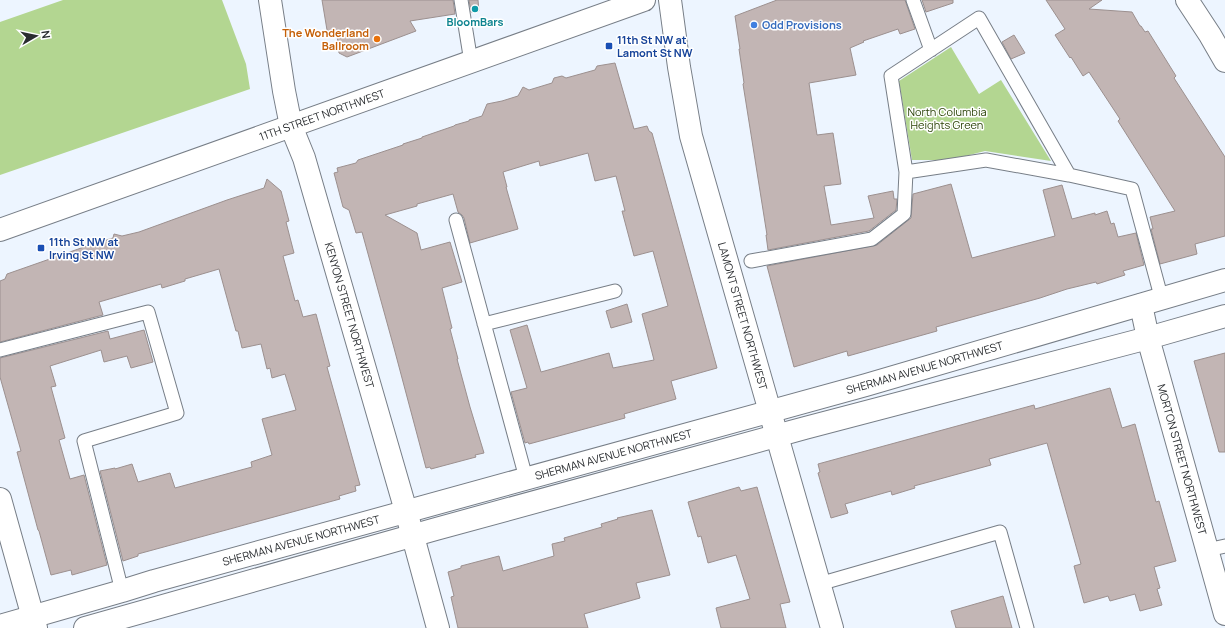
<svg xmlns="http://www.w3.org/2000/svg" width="1225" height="628" font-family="Manrope,sans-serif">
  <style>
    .green { fill: #b3d691 }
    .building { fill: #c2b5b4; stroke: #9c908f }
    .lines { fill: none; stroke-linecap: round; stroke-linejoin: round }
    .lane-casing { stroke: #777e87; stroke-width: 15 }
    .street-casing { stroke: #777e87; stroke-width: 24 }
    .secondary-casing { stroke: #777e87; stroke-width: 24 }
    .lane { stroke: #fff; stroke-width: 13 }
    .street { stroke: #fff; stroke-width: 22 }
    .secondary { stroke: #fff; stroke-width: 22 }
    .culture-dot { fill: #0f9aa8; stroke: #fff; stroke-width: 1.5 }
    .shop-dot { fill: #3f7fe0; stroke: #fff; stroke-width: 1.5 }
    .food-dot { fill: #e8710a; stroke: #fff; stroke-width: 1.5 }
    .transit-dot { fill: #1a4fb4; stroke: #fff; stroke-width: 1.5 }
    .labels { text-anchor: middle; stroke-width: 3; stroke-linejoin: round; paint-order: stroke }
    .culture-label { font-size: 11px; font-weight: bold; fill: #0d838f; stroke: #fff }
    .shop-label { font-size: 11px; font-weight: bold; fill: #366cbe; stroke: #fff; text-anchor: start }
    .food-label { font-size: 11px; font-weight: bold; fill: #c56008; stroke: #fff; text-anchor: end }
    .transit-label { font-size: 11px; font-weight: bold; fill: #164399; stroke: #fff; text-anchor: start }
    .park-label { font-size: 11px; fill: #2b4307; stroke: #fff }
    .street-label { font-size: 11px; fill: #2a2d30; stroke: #fff }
  </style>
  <rect width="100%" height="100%" fill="#edf5ff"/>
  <path class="green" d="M63,0h159l24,64 4,25 -250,86v-153z
    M951,47l28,47 22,-14 50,81 -66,-10 -35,9h-38l-13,-79z"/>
  <path class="building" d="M322,0h131l2,14 -45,7 6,10 -69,26 -8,-4 -2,-19 -9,2z
    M469,0h9l1,11 -8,1z
    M777,0h128l10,29 -15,5 -2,-5 -35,12 1,1 -14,6 6,27 -47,8 8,52 16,-2 8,51 -17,2 7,39 43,-7 -6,-22 25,-5 1,8h3l-1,11 -27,21 -101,19 -2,-15h1l-24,-151 1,-1 -5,-34h1l-5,-33z
    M922,0h31v3l-27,9z
    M1046,0h56l-13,9 43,3 8,14h1l4,6 3,-1 28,45 -2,2 51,79v79l-30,8 2,10 -37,10 -9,-35h2l-3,-12 25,-6 -57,-90 2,-2 -31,-47 -6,4 -12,-19 -1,1 -15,-23 10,-6z
    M1014,35l11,18 -14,6 -9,-17z
    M615,63l19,66 13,-3 2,5 3,2 65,235 -46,13 5,18 -52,15 1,4 -96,26 -1,-2 -3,1 -14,-51 16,-4 -17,-58 17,-5 14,47 68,-19 4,15 41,-8 -12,-46 26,-8 -15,-55 -19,5 -12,-45h3l-9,-35 -21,5 -7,-28 -48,13 -1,-5 -36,11 4,15h-1l12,42 -48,14 -6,-25 -2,-3 -4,-3 -5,-18 -36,10v2l-32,9 32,18 4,17 29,-8 12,40 -20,6 10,40 -2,1 8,30h-1l13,48 14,46 -9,2 1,2 -45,12 -1,-2 -4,1 -32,-120 -32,-116 -6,1 -7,-23 -6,-3 -9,-34 4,-1 -1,-4 19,-5 2,-3 45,-15v-1l19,-6v-1l32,-11 1,-1 14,-4v-1l13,-4 5,-12 15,-3 16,-5 5,-9 6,3 23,-7 2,-5 8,-2 4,2 29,-8 2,-4z
    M267,179l14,12 8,30 -3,1 8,31 -11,3 12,45 3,-1 5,17 13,-3 14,52 -3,1 33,118 -5,1 1,5 -17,5 1,3 -202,55v2l-15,5 -23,-90 15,-3v1l17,-5 6,18 32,-9 5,15 77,-21 -1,-5 21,-7 -10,-36 34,-9 -11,-36 -13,4 -2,-10 -3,1 -6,-25 -19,4 -4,-17h-2l-17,-62 -34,10v2l-23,7 -1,-4 -62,18 4,13 -103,27v-61l5,-2 2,-5 77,-27 29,-9 1,-4 8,2 17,-4 88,-32 37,-12z
    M951,184l21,74 83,-22 -12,-46 19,-5 10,34 23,-6v2l12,-4 4,13 3,-1 4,14 18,-4 8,32 -21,6 2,4 -28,9 -1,-2 -29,7 -27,9 -104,29 1,4 -89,25 -1,-5 -53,16 -27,-101 110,-21 34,-27 2,-24z
    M627,304l5,18 -21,6 -5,-17z
    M144,330l9,32 -22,6 -4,-12 -23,6 -3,-12 -51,16 6,20 -5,1 14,51 -6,2 11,39 14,-4 23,90 -35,10 -1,-5 -20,5 -12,-44 -1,-1 -21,-78 4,-1 -21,-74v-19l108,-27 2,8z
    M1225,353v99h-6l-25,-91z
    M1110,388l12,40 13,-4 21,78 3,-1 17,60 -22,6 6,21 -3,1 5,16 -22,6 -5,-17 -25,7 -2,-5 -24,7 -10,-37 7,-2 -34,-121 -58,16 2,6 -77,21 1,2 -23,7 -1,-4 -46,13 3,9 -17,5 -13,-45 2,-1 -2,-8 216,-59 1,4z
    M739,487l2,4 16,-4 33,115 -10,2 6,24h-65l-5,-20 34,-9 -14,-44 -28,8 -7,-27 -3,1 -10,-35z
    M652,510l18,65 -34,8 4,15 -56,16 4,14h-130l-7,-31 3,-1 -6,-24 13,-4v-2l38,-10 4,15 51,-15 -2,-12 13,-3 -1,-3 38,-11 -1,-3 17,-5 -1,-1z
    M1003,596l9,32h-56l-5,-17z"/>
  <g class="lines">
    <g class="lane-casing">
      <path id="lane" d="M461,0l10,62
        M913,0l18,50
        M1069,175l-90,-157 -88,58 15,96 80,-12 83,15 63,14 30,111
        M456,220l70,258
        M751,261l121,-22 32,-25 2,-42
        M484,324l131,-33
        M0,350l148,-38 29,101 -93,28 38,150
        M1207,550l18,-4
        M819,584l181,-52 27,96"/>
    </g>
    <g class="street-casing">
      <g id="street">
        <path id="s1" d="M670,0l9,67 12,69 141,492"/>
        <path id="s2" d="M1141,305l7,33 77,276"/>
      </g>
    </g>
    <g class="secondary-casing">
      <g id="secondary">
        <path id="s3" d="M270,0l14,91 7,35 13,32 102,353 32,117"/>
        <path d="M1187,0l23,35 15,26"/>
        <path id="s4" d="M0,230l644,-230"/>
        <path d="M0,499l36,129"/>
        <path id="s5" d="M0,626l122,-35 32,-10 712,-196 359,-105"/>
        <path d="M85,628l351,-99 369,-101 343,-90 77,-22"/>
      </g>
    </g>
    <use href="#lane" class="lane"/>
    <use href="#street" class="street"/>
    <use href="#secondary" class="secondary"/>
  </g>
  <circle class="culture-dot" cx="475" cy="9" r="4"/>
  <circle class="shop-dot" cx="754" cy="25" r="4"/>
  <circle class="food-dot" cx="377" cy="39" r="4"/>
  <g class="transit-dot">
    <rect x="605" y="42" width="8" height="8" rx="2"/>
    <rect x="37" y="244" width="8" height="8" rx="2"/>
  </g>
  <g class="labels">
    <g class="culture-label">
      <text x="475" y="26">BloomBars</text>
    </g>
    <g class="shop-label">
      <text x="762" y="29">Odd Provisions</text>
    </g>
    <g class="food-label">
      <text x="369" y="37">The Wonderland<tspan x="369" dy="13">Ballroom</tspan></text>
    </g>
    <g class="transit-label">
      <text x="617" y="44">11th St NW at<tspan x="617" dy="13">Lamont St NW</tspan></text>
      <text x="49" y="246">11th St NW at<tspan x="49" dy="13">Irving St NW</tspan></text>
    </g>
    <g class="park-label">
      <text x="947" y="116">North Columbia<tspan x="947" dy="13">Heights Green</tspan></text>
    </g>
    <g class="street-label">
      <text dy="4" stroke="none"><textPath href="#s4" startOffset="342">11TH STREET NORTHWEST</textPath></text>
      <text dy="4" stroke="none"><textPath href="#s3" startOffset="326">KENYON STREET NORTHWEST</textPath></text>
      <text dy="4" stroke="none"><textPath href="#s1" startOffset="325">LAMONT STREET NORTHWEST</textPath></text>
      <text dy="4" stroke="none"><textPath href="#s5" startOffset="960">SHERMAN AVENUE NORTHWEST</textPath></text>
      <text dy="4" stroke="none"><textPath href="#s5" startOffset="637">SHERMAN AVENUE NORTHWEST</textPath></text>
      <text dy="4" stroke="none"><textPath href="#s2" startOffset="160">MORTON STREET NORTHWEST</textPath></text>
      <text dy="4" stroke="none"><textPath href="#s5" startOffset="313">SHERMAN AVENUE NORTHWEST</textPath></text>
    </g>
  </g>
  <g transform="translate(36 36) rotate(81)" stroke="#ffffff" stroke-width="3" paint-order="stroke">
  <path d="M0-3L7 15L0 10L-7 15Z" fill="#2a2d30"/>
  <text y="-6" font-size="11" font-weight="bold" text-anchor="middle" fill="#2a2d30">N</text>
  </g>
</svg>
